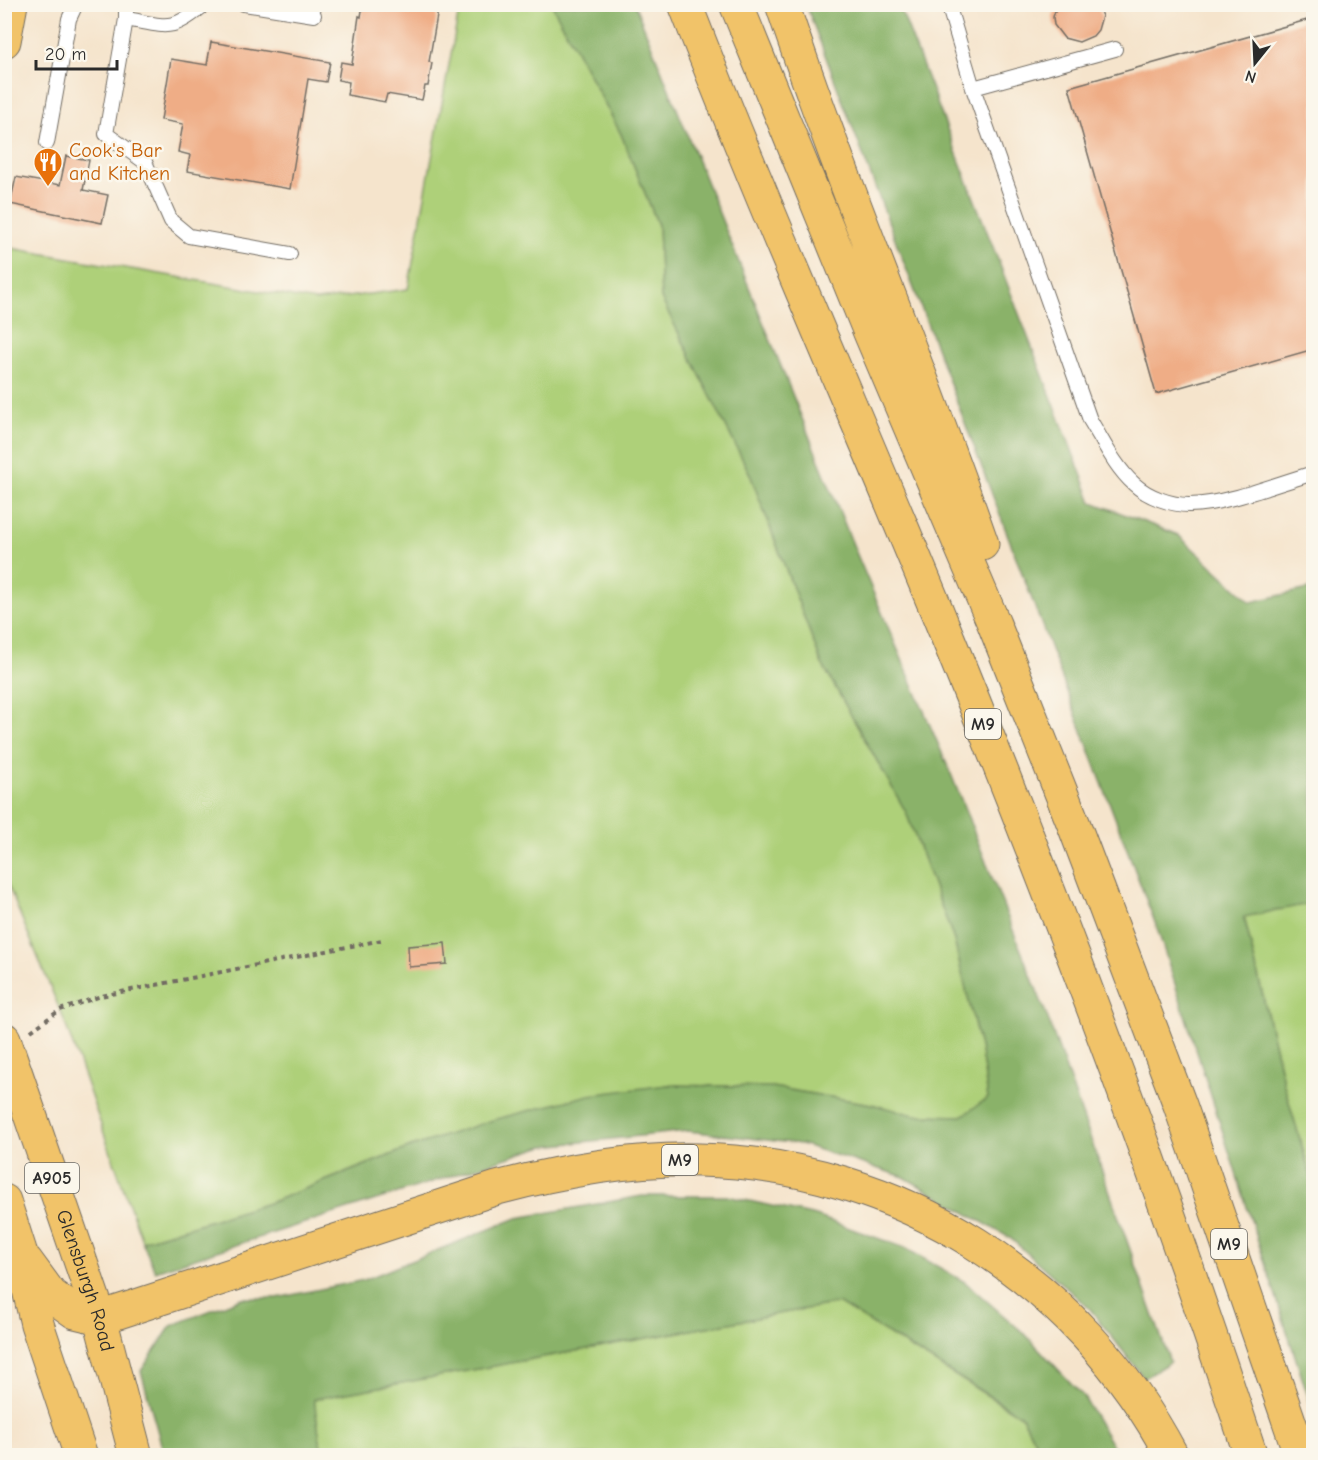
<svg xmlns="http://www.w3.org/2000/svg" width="1318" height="1460" font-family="'Comic Neue',sans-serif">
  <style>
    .green { fill: #aed079; stroke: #6c7e52; stroke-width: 1.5 }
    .forest { fill: #8ab269; stroke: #5a6e4a; stroke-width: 1.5 }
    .building { fill: #efad86 }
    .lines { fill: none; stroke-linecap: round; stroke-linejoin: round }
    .lane-casing { stroke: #726c63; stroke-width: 16 }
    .primary-casing { stroke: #726c63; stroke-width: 35 }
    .highway-casing { stroke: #726c63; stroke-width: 35 }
    .path { stroke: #726c63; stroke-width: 4; stroke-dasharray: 4.5 4.5; stroke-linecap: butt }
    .lane { stroke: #fff; stroke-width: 14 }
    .primary { stroke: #f1c369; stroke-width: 33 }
    .highway { stroke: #f1c369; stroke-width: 33 }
    .labels { text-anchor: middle; stroke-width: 5; stroke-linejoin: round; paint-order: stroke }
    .shield { fill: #fbf7ec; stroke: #696865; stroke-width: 1.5 }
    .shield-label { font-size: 18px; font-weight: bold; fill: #2b2b2b }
    .food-label { font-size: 20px; fill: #c56008; stroke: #fbf7ec; text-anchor: start }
    .street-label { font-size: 20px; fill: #2b2b2b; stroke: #fbf7ec }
  </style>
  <rect width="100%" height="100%" fill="#fbf7ec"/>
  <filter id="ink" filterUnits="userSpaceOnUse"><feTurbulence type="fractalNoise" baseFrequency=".0167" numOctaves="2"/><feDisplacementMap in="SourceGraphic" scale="12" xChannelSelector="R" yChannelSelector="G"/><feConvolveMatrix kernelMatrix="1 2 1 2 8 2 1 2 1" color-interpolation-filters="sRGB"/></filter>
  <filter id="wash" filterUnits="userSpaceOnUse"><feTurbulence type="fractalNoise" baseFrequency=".008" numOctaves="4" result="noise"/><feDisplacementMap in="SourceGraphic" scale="24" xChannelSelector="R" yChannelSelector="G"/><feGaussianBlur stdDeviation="1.35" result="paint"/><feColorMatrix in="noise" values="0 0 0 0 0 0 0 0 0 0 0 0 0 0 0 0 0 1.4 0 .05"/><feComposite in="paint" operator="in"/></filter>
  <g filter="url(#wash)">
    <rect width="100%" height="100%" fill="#f5e4cc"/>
    <path class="green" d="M460,5h92l69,129 37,91 3,73 89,176 71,188 85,150 48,128 27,111 7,47 -26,18 -48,-1 -43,-11 -99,-17 -105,-2 -256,62 -142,56 -127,38 -78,-221 -59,-142 -1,-631 312,54 92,-12z
      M1313,903v281l-29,-99 -40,-169z
      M838,1303l184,114 20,38h-720l-8,-56z"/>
    <path class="forest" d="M552,5h83l223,552 93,217 96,242 123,346 -26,16 -54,-69 -80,-71 -106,-61 -103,-33 -113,-13 -144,15 -389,125 -13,-30 127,-38 142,-56 82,-27 96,-25 78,-10 105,2 99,17 43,11 48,1 26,-18 -7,-47 -27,-111 -48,-128 -85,-150 -71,-188 -89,-176 -3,-73 -37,-91z
      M806,5h93l193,497 86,33 73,67 62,-14v315l-69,14 40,168 29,99v228l-156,-484z
      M642,1196h85l89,20 89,32 60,34 62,54 56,60 35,59h-76l-20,-39 -184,-113 -524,96 8,56h-158l-23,-84 30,-45 71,-28h35l87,-18 153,-62z"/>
    <g id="blocks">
      <path class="building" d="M363,4h76l-10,58 3,1 -4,23h-3l-3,14 -35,-6 -2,8 -38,-7 2,-13 -11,-2 3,-18 11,2 7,-48 2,1z
        M1057,5h40l5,11 -4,14 -5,6 -14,6 -15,-4 -10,-13 -1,-8z
        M1314,18v331l-158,45 -87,-307z
        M211,42l119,20 -4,20 -18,-3 -18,110 -103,-18 3,-16 -12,-3 5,-28 -22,-4 10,-61 36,6z
        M66,156l23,4 -6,30 25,5 -6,28 -92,-19 6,-27 44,8z
        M445,943l2,21 -38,3 -1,-21z"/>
    </g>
  </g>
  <g filter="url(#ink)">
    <use href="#blocks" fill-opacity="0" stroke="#726c63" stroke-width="1.5"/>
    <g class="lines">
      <g class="lane-casing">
        <path id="lane" d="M126,4v15l-20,115 39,28 26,59 18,15 101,18
          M244,4l70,11
          M948,4l25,84 117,332c13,21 25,47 44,64 14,13 37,21 55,21 35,0 90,-22 125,-32
          M126,19c41,7 45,14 79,-15
          M973,88l142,-39
          M47,143l22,-124 7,-15"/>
      </g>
      <g class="primary-casing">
        <g id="primary">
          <path d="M4,41l7,-37"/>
          <path id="s1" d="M4,1039l96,279 36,138"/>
          <path d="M4,1201l16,50 17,73 44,132"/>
          <path d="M26,1261l25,34 24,17 25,6"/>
        </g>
      </g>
      <g class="highway-casing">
        <path id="highway" d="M685,4c81,210 173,415 258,622 112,273 216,550 308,830
          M736,4l135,331 123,289 80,201 106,280 121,351
          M782,4c61,183 137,359 200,540
          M100,1318l397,-130c65,-17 134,-30 202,-28 200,4 380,120 473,296"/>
      </g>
      <path class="path" d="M31,1031l29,-21 41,-14 281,-56"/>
      <use href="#lane" class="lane"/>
      <use href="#primary" class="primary"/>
      <use href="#highway" class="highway"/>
    </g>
  </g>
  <defs>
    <g id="restaurant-pin" transform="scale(1.5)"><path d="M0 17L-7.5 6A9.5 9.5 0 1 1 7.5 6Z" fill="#e8710a" stroke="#fbf7ec"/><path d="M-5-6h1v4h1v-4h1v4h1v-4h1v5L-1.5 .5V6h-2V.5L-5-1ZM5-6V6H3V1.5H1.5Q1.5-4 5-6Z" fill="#fff"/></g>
  </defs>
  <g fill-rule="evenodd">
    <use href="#restaurant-pin" x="48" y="162"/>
  </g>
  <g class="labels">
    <g class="shield">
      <rect x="965" y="709" width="36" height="30" rx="4.5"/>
      <rect x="662" y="1145" width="36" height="30" rx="4.5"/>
      <rect x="25" y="1163" width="54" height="30" rx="4.5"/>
      <rect x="1211" y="1229" width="36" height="30" rx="4.5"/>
    </g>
    <g class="shield-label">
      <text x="983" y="730">M9</text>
      <text x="680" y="1166">M9</text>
      <text x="52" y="1184">A905</text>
      <text x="1229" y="1250">M9</text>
    </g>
    <g class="food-label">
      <text x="69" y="157">Cook's Bar<tspan x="69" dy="23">and Kitchen</tspan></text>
    </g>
    <g class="street-label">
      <text dy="7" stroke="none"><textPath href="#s1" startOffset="255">Glensburgh Road</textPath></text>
    </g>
  </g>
  <rect width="1318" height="1460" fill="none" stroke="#fbf7ec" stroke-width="24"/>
  <g transform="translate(1255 63) rotate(198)" stroke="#fbf7ec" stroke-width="4.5" paint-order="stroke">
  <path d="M0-4.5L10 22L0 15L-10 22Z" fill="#2b2b2b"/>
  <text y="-9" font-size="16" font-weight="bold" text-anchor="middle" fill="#2b2b2b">N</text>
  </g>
  <path d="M36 60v9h81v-9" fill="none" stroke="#2b2b2b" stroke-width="3"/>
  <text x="45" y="60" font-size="18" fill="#2b2b2b" stroke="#fbf7ec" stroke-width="4.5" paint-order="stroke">20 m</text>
</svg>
